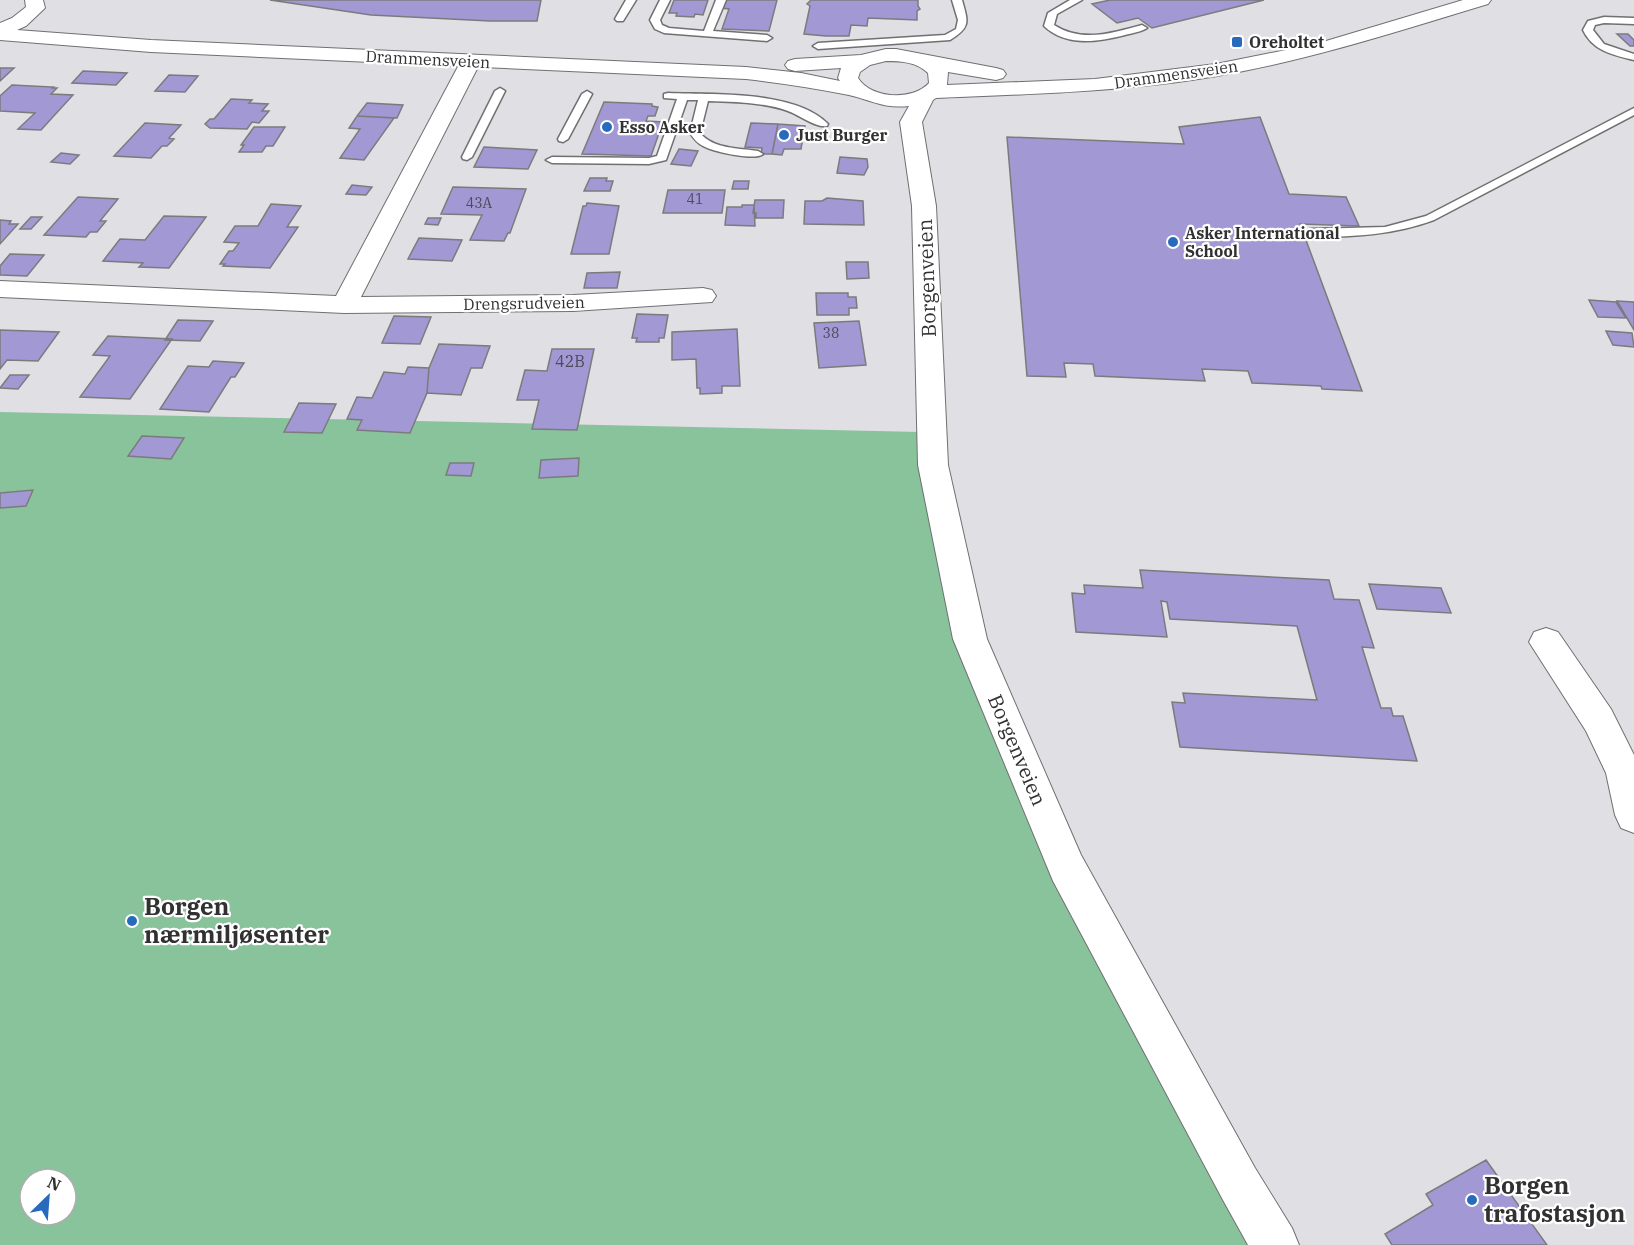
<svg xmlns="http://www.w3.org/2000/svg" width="1634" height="1245" font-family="'IBM Plex Serif',serif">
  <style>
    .green { fill: #89c39c; fill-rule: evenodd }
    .building { fill: #a298d4; stroke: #7b7b7e; stroke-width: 1.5 }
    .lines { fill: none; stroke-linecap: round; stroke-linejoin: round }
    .lane-casing { stroke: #706f72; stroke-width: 3 }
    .street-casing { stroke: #706f72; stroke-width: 2 }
    .secondary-casing { stroke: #706f72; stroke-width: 2 }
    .lane { fill: #fff; fill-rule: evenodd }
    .street { fill: #fff; fill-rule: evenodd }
    .secondary { fill: #fff; fill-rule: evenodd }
    .poi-dot { fill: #286bbc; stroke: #fff; stroke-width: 2 }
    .labels { text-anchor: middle; stroke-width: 4.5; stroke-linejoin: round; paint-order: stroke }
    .far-number-label { font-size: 14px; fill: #4d4b5a }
    .far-poi-label { font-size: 16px; font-weight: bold; fill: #313132; stroke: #fff; text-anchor: start }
    .far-street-label { font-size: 16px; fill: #313132; stroke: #fff }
    .number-label { font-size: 16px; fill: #4d4b5a }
    .street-label { font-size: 20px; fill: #313132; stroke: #fff }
    .near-poi-label { font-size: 24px; font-weight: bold; fill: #313132; stroke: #fff; text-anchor: start }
  </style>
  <rect width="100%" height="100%" fill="#e0dfe3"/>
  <path class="green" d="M0,412l921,20 44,209 294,604h-1259zM30,1179h36v36h-36z"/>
  <path class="building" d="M270,0h271l-4,21h-47l-119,-6z
    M674,0h34l-5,15 -8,-1 -1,3 -18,-1 1,-3h-8z
    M723,0h54l-8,31 -47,-2 7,-20 -9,-1z
    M811,0h107v6l2,3 -3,2v9l-49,-2 -1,8 -16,-1 -2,11h-23l-22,-2 6,-28 -3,-2z
    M1110,0h154l-112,28 -14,-10 -21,5 -25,-19z
    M1617,34h11l6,6v6h-4z
    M0,68h14l-14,13z
    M83,71l44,2 -11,12 -44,-2z
    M169,75l29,1 -13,16 -30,-1z
    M12,85l41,2 -2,1h6l-6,6 22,1 -32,35 -23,-1 17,-16 -35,-2v-15z
    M231,99l21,1 -3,3 19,1 -6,7h7l-10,12 -7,-1 -5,7 -37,-1 -5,-4 5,-5h4z
    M604,102l48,2v2l6,1 -3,9h-7l-2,5 17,1 -12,34 -69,-2z
    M367,103l36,2 -6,13 -40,-2z
    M357,116l37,2 -30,42 -24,-2 20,-29 -11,-1z
    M1260,117l29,77 57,3 13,29 -59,-2 62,167 -40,-2 -1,-3 -69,-3 -4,-12 -46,-2 3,12 -110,-5 -2,-12 -29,-1 2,14 -39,-1 -20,-239 177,7 -5,-17z
    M145,123l36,2 -12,13 5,1 -7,7h-5l-11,12 -37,-2z
    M751,123l27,1 -6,30h-11l1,-6 -17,-1z
    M778,124l27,2 -4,23h-17l-2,6 -10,-1z
    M254,127h31l-12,19h-7l-4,6h-23l5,-7h-3z
    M484,147l53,3 -9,19 -54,-2z
    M679,149l19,2 -7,15 -20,-2z
    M61,153l18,2 -9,9 -19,-2z
    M840,157l27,2 1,8 -4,8 -27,-2z
    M590,178h17l-1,3h7l-3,10h-26z
    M734,181h15l-1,8h-16z
    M352,185l20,2 -6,8 -20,-1z
    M453,187l73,2 -16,44h-2l-4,8 -34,-1 12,-25 -41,-1z
    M668,190h57l-3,23h-59z
    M78,197l40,2 -18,22h6l-9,11h-7l-4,5 -42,-2z
    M827,198l36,3 1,24 -60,-1 1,-23h17z
    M755,200h29l-1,18h-27v-5h-3z
    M587,203l32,3 -10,48h-38l12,-48h3z
    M271,204l30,2 -14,21h11l-28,41 -47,-2 2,-2h-5l9,-13h4l6,-8 -15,-1 11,-16h23z
    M742,205h12l1,21 -30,-1 2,-18h15z
    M164,216l42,1 -37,51 -30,-1 4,-4 -40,-2 17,-22 25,1z
    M31,217h11l-11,12h-11z
    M428,218h13l-3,7 -13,-1z
    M0,220l11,1 -2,3h9l-18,20z
    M419,238l43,2 -10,21 -44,-2z
    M10,254l34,1 -17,21 -27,-1v-9z
    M846,262h22l1,16 -22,1z
    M620,272l-3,16h-33l3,-15z
    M816,293h32v4h8l1,11h-8v7h-32z
    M1589,300l27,2 10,16 -28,-1z
    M1617,301l17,1v28z
    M637,314l31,1 -4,23h-5v4h-23l1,-4h-5z
    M394,316l37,1 -11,27 -38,-1z
    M178,320l35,1 -13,20 -35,-1z
    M859,321l7,44 -47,3 -5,-45z
    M737,329l3,57h-18v7l-22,1v-6h-3l-1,-29 -24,1v-28z
    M0,330l59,2 -21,29 -31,-1 -7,9z
    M1606,331l26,2 2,14 -21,-2z
    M108,336l64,3 -42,60 -50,-2 30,-41 -17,-1z
    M439,344l51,2 -8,22h-11l-10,27 -34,-2 2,-25z
    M552,349h42l-17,81 -45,-1 7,-29h-22l8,-30 22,1z
    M213,361l31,2 -9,14h-4l-22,35 -49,-3 28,-43 21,1z
    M408,367l21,1 -2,25 -17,40 -53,-3 5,-10 -15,-1 10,-22 15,1 12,-26 21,2z
    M10,375h19l-11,14 -18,-1z
    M299,403l37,1 -14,29 -38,-1z
    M142,436l42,2 -13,21 -43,-3z
    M579,458l-1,18 -39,2 2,-18z
    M450,463h24l-3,13 -25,-1z
    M33,490l-7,16 -26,2v-15z
    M1140,570l189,10 5,19 25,1 15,48 -12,-1 19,61h10l2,8h10l14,45 -237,-14 -8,-45 13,1 -2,-10 134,7 -20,-74 -127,-7 -3,-17 -6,-1 6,36 -91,-5 -4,-39 13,1 -1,-9 59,3z
    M1369,584l72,4 10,25 -74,-4z
    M1486,1160l61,85h-155l-7,-11 48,-29 -7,-11z"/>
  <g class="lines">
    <g class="lane-casing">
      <path id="lane" d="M626,0h10l-13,21h-6l-2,-2z
        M660,0h10l-10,20 2,5 7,3 35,3 12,-31h10l-13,31 54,4 5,3 -5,3 -103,-8 -9,-4 -5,-9z
        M952,0h10c6,22 9,27 -12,40l-132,9 -5,-3 5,-3 127,-8 11,-6 2,-9z
        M1070,0h12l-25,14 -3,11c28,18 58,8 88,0l5,3c-6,4 -15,5 -22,7 -27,7 -59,12 -81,-9l4,-13z
        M1604,17l30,1v6l-30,-1 -9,2 -2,5 11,14 30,10v6c-21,-5 -41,-9 -51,-30l5,-9z
        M500,88l5,3 -33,66 -5,3 -4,-1 -1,-2 33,-66z
        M587,91l5,3 -24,45 -5,3 -4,-1 -1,-2 24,-45z
        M668,93c45,2 127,-3 160,31l-1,2c-12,2 -27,-11 -39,-15 -25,-9 -53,-9 -80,-10l-8,32c13,16 39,15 58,18l5,3c-8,7 -49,-2 -60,-8 -6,-3 -9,-7 -13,-13l8,-33h-11l-21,60 -17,4 -97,-1 -6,-3 6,-3 97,1 8,-2 20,-57 -13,-1v-4z
        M1634,108v7l-200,105c-41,15 -81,17 -124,17l-6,-4 6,-4 75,-2 41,-11z"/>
    </g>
    <g class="street-casing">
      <path id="street" d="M471,55l7,2 3,4 -120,236 212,-2 130,-7 9,2 4,6 -4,6 -139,9 -229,2 -344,-16v-16l336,15 125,-235 3,-4z
        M1546,628l12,4 53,77 23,46v78l-13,-5 -6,-13 -9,-42 -20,-42 -57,-89 5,-10z"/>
    </g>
    <g class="secondary-casing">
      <path id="secondary" d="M25,0h18l2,8 -19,18 -9,4 134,10 595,27 55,6 39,8 -2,-3 3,-10 -46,3 -7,-2 -3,-4 3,-4 7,-2 66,-4 25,-6h10l100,19 7,2 3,4 -3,4 -7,2 -48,-8 -1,13 148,-6 121,-15 100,-20 147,-44h28l-3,4c-90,27 -178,56 -271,72 -93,16 -187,18 -281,22l-3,2 -11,22 14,84 12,259 39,174 94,216 174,313 37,60 7,17h-51l-25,-45 -170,-319 -100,-242 -35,-174 -6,-259 -12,-84 9,-16c-25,3 -38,-6 -60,-11 -34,-7 -68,-12 -103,-16l-595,-27 -151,-12v-17l12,-5 14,-11zM886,61c16,0 30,1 42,12l1,10c-16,18 -58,16 -71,-5l2,-6 10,-7z"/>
    </g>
    <use href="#lane" class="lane"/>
    <use href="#street" class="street"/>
    <use href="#secondary" class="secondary"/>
  </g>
  <g class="poi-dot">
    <rect x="1231" y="36" width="12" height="12" rx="3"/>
    <circle cx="607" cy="127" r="6"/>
    <circle cx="784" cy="135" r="6"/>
    <circle cx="1173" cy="242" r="6"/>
    <circle cx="132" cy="921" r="6"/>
    <circle cx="1472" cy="1200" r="6"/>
  </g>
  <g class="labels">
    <g class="far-number-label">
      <text x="695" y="204">41</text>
      <text x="479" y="208">43A</text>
      <text x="831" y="338">38</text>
    </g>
    <g class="far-poi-label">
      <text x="1249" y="48">Oreholtet</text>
      <text x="619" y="133">Esso Asker</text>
      <text x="796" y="141">Just Burger</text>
      <text x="1185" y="239">Asker International<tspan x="1185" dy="18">School</tspan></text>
    </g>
    <g class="far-street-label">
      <text transform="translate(428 59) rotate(3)" y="6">Drammensveien</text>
      <text transform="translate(1176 74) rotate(-8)" y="6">Drammensveien</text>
      <text transform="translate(524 303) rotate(-1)" y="6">Drengsrudveien</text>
    </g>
    <g class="number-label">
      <text x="570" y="367">42B</text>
    </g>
    <g class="street-label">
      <text transform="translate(927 278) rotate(-92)" y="7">Borgenveien</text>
      <text transform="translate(1017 750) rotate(67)" y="7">Borgenveien</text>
    </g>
    <g class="near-poi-label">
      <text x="144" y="915">Borgen<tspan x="144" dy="28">nærmiljøsenter</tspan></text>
      <text x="1484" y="1194">Borgen<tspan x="1484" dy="28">trafostasjon</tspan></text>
    </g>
  </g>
  <g transform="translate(48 1197) rotate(25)"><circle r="28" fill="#ffffff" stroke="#adadad" stroke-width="1.5"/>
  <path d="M0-4.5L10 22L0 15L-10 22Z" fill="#286bbc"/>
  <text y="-9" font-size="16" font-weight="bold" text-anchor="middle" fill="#313132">N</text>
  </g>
</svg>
